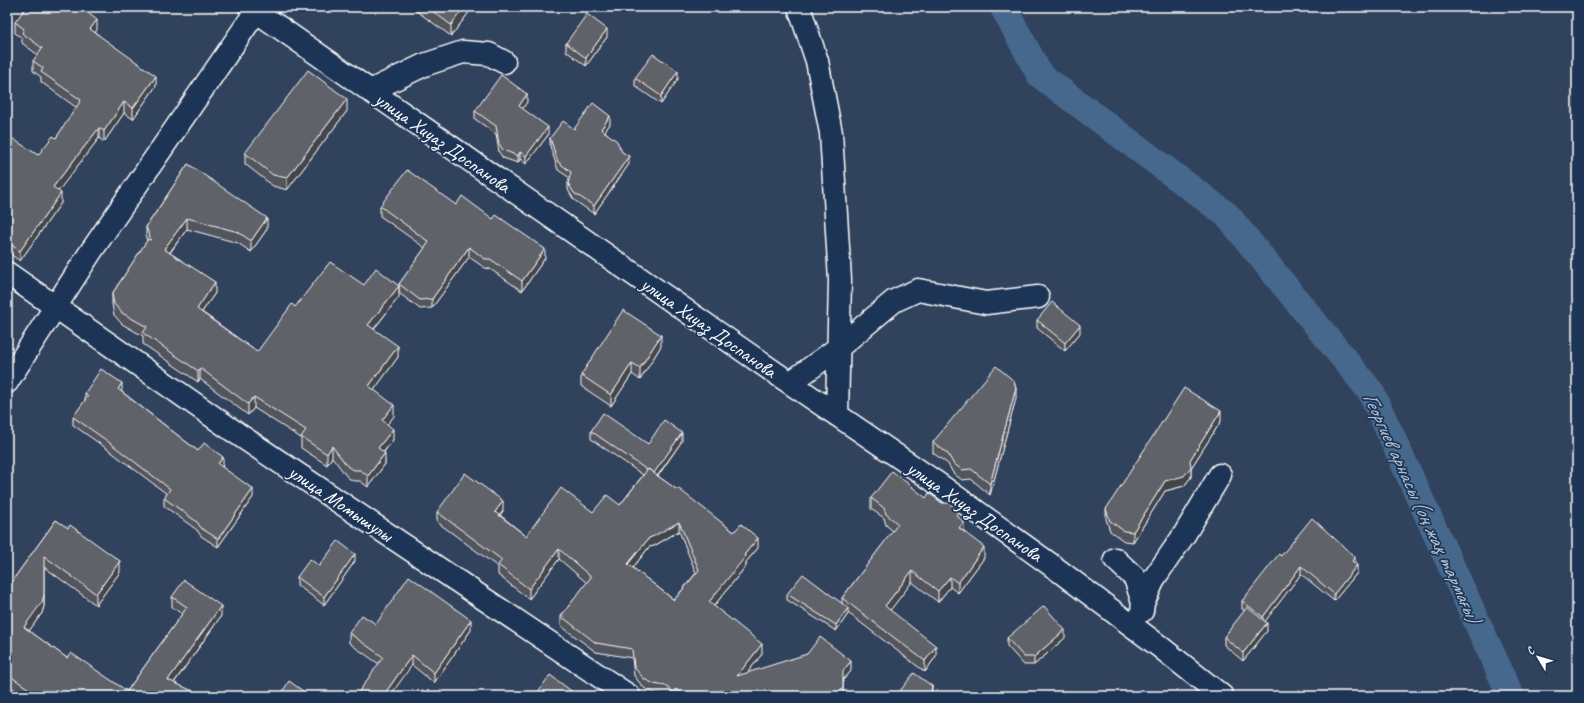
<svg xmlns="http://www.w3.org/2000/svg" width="1584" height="703" font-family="Caveat,sans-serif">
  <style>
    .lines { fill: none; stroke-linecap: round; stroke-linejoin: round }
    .canal { stroke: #46688d; stroke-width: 27 }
    .street-casing { stroke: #fff; stroke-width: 25 }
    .street { stroke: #1d3557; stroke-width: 22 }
    .wall { fill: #53545b; stroke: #fff; fill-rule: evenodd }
    .shaded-wall { fill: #43454a; stroke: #fff }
    .building { fill: #60626a; stroke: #fff; fill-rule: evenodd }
    .labels { text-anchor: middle; stroke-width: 3.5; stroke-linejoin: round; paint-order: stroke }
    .street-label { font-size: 20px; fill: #fff; stroke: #1d3557 }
    .water-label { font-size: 21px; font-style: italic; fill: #b5c3d1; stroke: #1d3557 }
  </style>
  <rect width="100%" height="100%" fill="#31425d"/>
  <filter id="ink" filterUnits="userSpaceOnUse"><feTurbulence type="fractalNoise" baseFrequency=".025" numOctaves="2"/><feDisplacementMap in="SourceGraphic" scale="8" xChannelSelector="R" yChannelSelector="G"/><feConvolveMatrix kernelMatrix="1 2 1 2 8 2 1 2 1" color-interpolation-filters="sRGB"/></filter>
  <g filter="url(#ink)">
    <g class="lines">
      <path class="canal" d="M1003,7l37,68 187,140 144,177 140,304"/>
      <g class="street-casing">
        <path id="street" d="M250,7l524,365 160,109 120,86 105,79 63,50
          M799,7l18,54 14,72 9,147 -3,135
          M370,91l54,-26 39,-13 26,2 15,8
          M7,273l225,157 397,266
          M7,382l83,-129 169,-246
          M790,383l48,-35 56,-47 24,-11 68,13 52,-6
          M1115,559l20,19 8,25 -1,8
          M1143,603l12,-26 29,-42 36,-60"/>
      </g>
      <use href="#street" class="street"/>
    </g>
    <path class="wall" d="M411,7h62l-22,29z
      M15,22l82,8 -2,2 61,54 -23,33 -9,-6 -20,29 -5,-4 -41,53 3,12 -41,58 -13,-9v-111l31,14 18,-17 21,-30 -36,-26v-5l-8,-6v-10l5,-6 -16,-12v-5l-7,-5z
      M607,37l-21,29 -20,-15v-8z
      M635,78l43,1 -17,25 -26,-18z
      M527,102l-5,7 26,26 -22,29 -6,-5 -2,4 -15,-5 -4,-6 -3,-18 -21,-15v-8z
      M347,111l-60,79 -14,-4 -28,-22v-11z
      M610,124l-5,7 24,33 -35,50 -20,-14 -6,-10v-7l2,-5 -12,-8 -8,-24v-8l24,-9z
      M188,164l79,65 -16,23 -13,-9 -51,-14 -17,24 45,40 -13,19 55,40 38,-45 69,-22 35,12 -25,32 24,28 -24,33 20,26 -7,8 6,16 -9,12 1,12 -17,23 -8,-6h-6l-6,-3 -16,-21 -5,8 -26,-17v-10l-47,-30 -6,7 -48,-36 -2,3 -55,-38v-8l-21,-12 -8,-9 -2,-11v-10l35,-53 -1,-3v-11z
      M456,205l89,53 -23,33 -32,-22 -5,-1 -16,-11 -37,51 -12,1 -21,-16v-9l26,-36 -45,-32v-10z
      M1037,320l43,13 -15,18 -28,-23z
      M661,346l-21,34 -8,-6 -21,32 -30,-20v-11z
      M122,390l-1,1 77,60 25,14 -1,2 31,30 -35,50 -17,-11 -4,-6 -33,-24v-8l3,-4 -61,-46 -33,-23v-8l12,-16v-8z
      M1016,398l-26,97 -19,-16 -9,1 -9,-7 -5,-9 -15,-11v-11z
      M1221,421l-30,47v9l-7,9 -19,5 -32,51 -9,-1 -14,-10 -4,-12v-10z
      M591,431l57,13 34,-3 -24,35 76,56 24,16 -12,14v4l-32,40 48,48 -15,19 104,-2 -8,9v16h-177v-1l-12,-2 -10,-5 -10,-12 -2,-18 -36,-6 -35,-26v-10l26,-33 -28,-24 -30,40 -31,-24v-8l-61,-45v-10l66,-1 -3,4 26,21 67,-24 27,-7 23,-30 -52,-36zM679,531l17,42 -22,27 -41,-32 16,-21 5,-1z
      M871,498h55l32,19 6,15 20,26 -26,35 -8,-6 -12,15 -26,-20 -22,28 46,46 -11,16 -77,-59v1l-12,17 -49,-31v-6l55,10v-6l51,-67 -7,-6 -2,-7 -13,-9z
      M56,520l64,52 -24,33 -52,-38v39l-2,7 -13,18 38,27 60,33 55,-77 -10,-7v-10l49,19 -47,67 28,13h-178l-17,-12v-96z
      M1281,556l74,7 2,10 -23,28 -33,-27 -36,47 2,10 -24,30 -19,-16v-8l21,-26 -3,-2v-8z
      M355,561l-31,44 -27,-20v-8l22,-11z
      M376,624l95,6 -37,53 -22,-18 -33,-1 -30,-21v-10z
      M1007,638h58l-31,27h-10l-17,-19z"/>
    <path class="shaded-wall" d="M464,7h9l-22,29v-11z
      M97,20v10l-7,9v-10z
      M607,29v8l-21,29v-8z
      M678,71v8l-17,25v-8z
      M156,76v10l-23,33v-11z
      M527,94v8l-8,12v-8z
      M347,99v12l-60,79v-12z
      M124,102v11l-20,29v-11z
      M610,116v8l-9,13v-8z
      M548,127v8l-22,29v-8z
      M99,128v10l-46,60v-11z
      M520,152v7l-2,4v-7z
      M629,156v8l-35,50v-8z
      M61,193v10l-41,58v-10z
      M187,218v11l-23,31v-11z
      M267,218v11l-16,23v-11z
      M469,247v10l-37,51v-9z
      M545,249v9l-23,33v-10z
      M215,282v11l-18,26v-10z
      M399,286v11l-31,39v-11z
      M1080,325v8l-15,18v-8z
      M661,335v11l-21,34v-12z
      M398,346v11l-29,40v-11z
      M632,363v11l-21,32v-11z
      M200,368v11l-2,3v-11z
      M122,383v7l-4,6v-7z
      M1016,388v10l-26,97v-11z
      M254,397v11l-6,7v-11z
      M394,405v11l-12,15v-11z
      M1221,411v10l-30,47v9l-7,9 -19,5 -32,51v-10l32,-51 25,-21z
      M393,429v11l-15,19v-11z
      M682,433v8l-29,41v-8z
      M332,446v11l-5,8v-11z
      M385,453v11l-17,23v-11z
      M223,457v8l-5,7v-8z
      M253,489v8l-35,50v-8z
      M503,501v10l-8,10v-9z
      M679,522v9l-25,15 -5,1 -21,27v-10l21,-26z
      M964,522v10l-5,-4z
      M758,538v10l-12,14v4l-37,46v-10l35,-47z
      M984,547v11l-26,35v-10z
      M559,549v10l-30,40v-10z
      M355,554v7l-31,44v-8z
      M1355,557v8l-3,-4z
      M120,561v11l-24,33v-11z
      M1357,565v8l-23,28v-7z
      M1301,566v8l-38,50v-7z
      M912,571v11l-27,35v-11z
      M950,577v10l-12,15v-11z
      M44,595v11l-2,7 -18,25v-11z
      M221,606v10l-53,75v-11z
      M848,608v6l-12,17v-6z
      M471,620v10l-37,53v-10z
      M1267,623v8l-24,30v-8z
      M1065,630v8l-31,27v-8z
      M762,644v10l-25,32v-10z
      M936,646v10l-11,16v-11z
      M412,655v10l-22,31h-7z
      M851,661v10l-8,9v16h-7l7,-25z
      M932,686v10h-2z
      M676,689v7h-3v-4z"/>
    <path class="building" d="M26,7h28l4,3 2,-3h15l3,2 2,-2 17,13 -7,9 66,47 -23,32 -9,-6 -20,29 -5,-3 -46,59 8,6 -41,58 -13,-9v-101l3,-4 28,18 15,-19 3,2 25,-38 -40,-28 2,-4 -10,-7 9,-13 -20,-15 2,-4 -9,-7z
      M427,7h37l-13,18z
      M587,14l20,15 -21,29 -20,-15z
      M653,54l25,17 -17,25 -26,-18z
      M308,70l39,29 -60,79 -14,-3 -28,-22z
      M501,75l26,19 -8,12 29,21 -22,29 -6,-4 -2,4 -15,-6 -4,-6 -3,-18 -21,-15z
      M593,103l17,13 -9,13 16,12 5,11 7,4 -35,50 -20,-13 -6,-10 3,-11 -13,-10 -8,-24 13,-17 11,8z
      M188,164l79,54 -16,23 -13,-9 -51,-14 -23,31 51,33 -18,27 60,43 35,-48 3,3 35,-45 34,23 12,-17 23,18 -31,39 30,21 -29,40 25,19 -12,15 11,9 -15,19 7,5 -17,23 -8,-6h-6l-6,-3 -16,-21 -5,8 -26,-17 5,-7 -52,-33 -6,7 -48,-36 -2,3 -55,-38 4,-6 -25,-14 -8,-9 -2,-10 36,-55 3,1 -5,-13z
      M407,170l49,35 6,-9 31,23 3,-4 49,34 -23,32 -32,-22h-5l-16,-12 -37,52 -12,1 -21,-16 30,-42 -49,-36z
      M1052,302l28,23 -15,18 -28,-23z
      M623,310l38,25 -21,33 -8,-5 -21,32 -30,-20z
      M996,366l18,15 2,7 -26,96 -19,-15 -9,1 -9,-7 -5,-9 -15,-12z
      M101,369l21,14 -4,6 80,62 6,-8 19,14 -5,7 35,25 -35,50 -17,-11 -4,-6 -33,-24 6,-9 -64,-49 -33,-23 15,-21 -3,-3z
      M1184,388l37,23 -31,49 1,7 -7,9 -19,5 -32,51 -9,-1 -14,-10 -4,-12z
      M603,413l45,31 16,-24 18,13 -28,40 -6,-4 -1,1 -56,-39z
      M648,469l28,20h3l55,43 7,-8 17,14 -14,17 2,1 -37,46 53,42 -25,32 70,-22 13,-17 31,24 -8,10v17l-7,8h-151l-9,-7 -3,3 -7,-6 -12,-2 -10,-5 -10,-12 -2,-18 -36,-6 -35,-27 30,-39 -32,-28 -30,40 -31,-24 4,-5 -65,-48 28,-39 38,28 -8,11 31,24 35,-48 32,24 14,-17 13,10zM679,522l20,48 -25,30 -46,-36 21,-26 5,-2z
      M892,471l34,27 3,-5 13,10h7l7,6 2,8 6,5 -5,6 25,19 -26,36 -8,-6 -12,14 -26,-20 -27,35 51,40 -11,15 -83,-63 56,-74 -12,-10 -2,-6 -13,-10z
      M1312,518l43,39 -3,4 5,4 -23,29 -33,-28 -38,51 -21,-16 37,-47 2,2z
      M56,520l12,8 2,-3 50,36 -24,33 -52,-38v39l-2,7 -18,25 43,31 4,-5 56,38 60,-84 -15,-10 12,-17 37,26 -53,74 34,15v1h-163l-32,-22v-86z
      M338,541l17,13 -31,43 -27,-20 13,-18 9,7z
      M803,574l45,34 -12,17 -49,-31z
      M409,576l62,44 -37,53 -22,-18 -29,41h-27l27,-39 -34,-24 13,-18 14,9z
      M1044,606l21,24 -31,27h-10l-17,-19z
      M1247,607l20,16 -24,30 -19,-16z
      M914,673l18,13 -2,10h-34z
      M550,675l28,21h-43z
      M289,681l21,15h-30z
      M1142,691l6,5h-10z"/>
  </g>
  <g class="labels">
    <g class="street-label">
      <text transform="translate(443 142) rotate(35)" y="7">улица Хиуаз Доспанова</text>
      <text transform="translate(709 327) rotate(35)" y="7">улица Хиуаз Доспанова</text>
      <text transform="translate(341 503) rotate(34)" y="7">улица Момышулы</text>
      <text transform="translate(975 511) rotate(35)" y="7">улица Хиуаз Доспанова</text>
    </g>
    <g class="water-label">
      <text transform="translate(1422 507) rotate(65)" y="7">Георгиев арнасы (оң жақ тармағы)</text>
    </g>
  </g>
  <rect width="1584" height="703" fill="none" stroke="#1d3557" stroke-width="24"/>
  <rect x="12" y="12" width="1560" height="679" fill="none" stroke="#fff" stroke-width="1.5" filter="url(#ink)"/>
  <g transform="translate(1538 657) rotate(308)" stroke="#1d3557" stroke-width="3" paint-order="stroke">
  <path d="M0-3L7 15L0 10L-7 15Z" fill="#ffffff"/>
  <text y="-6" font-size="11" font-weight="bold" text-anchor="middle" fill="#ffffff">С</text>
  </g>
</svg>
